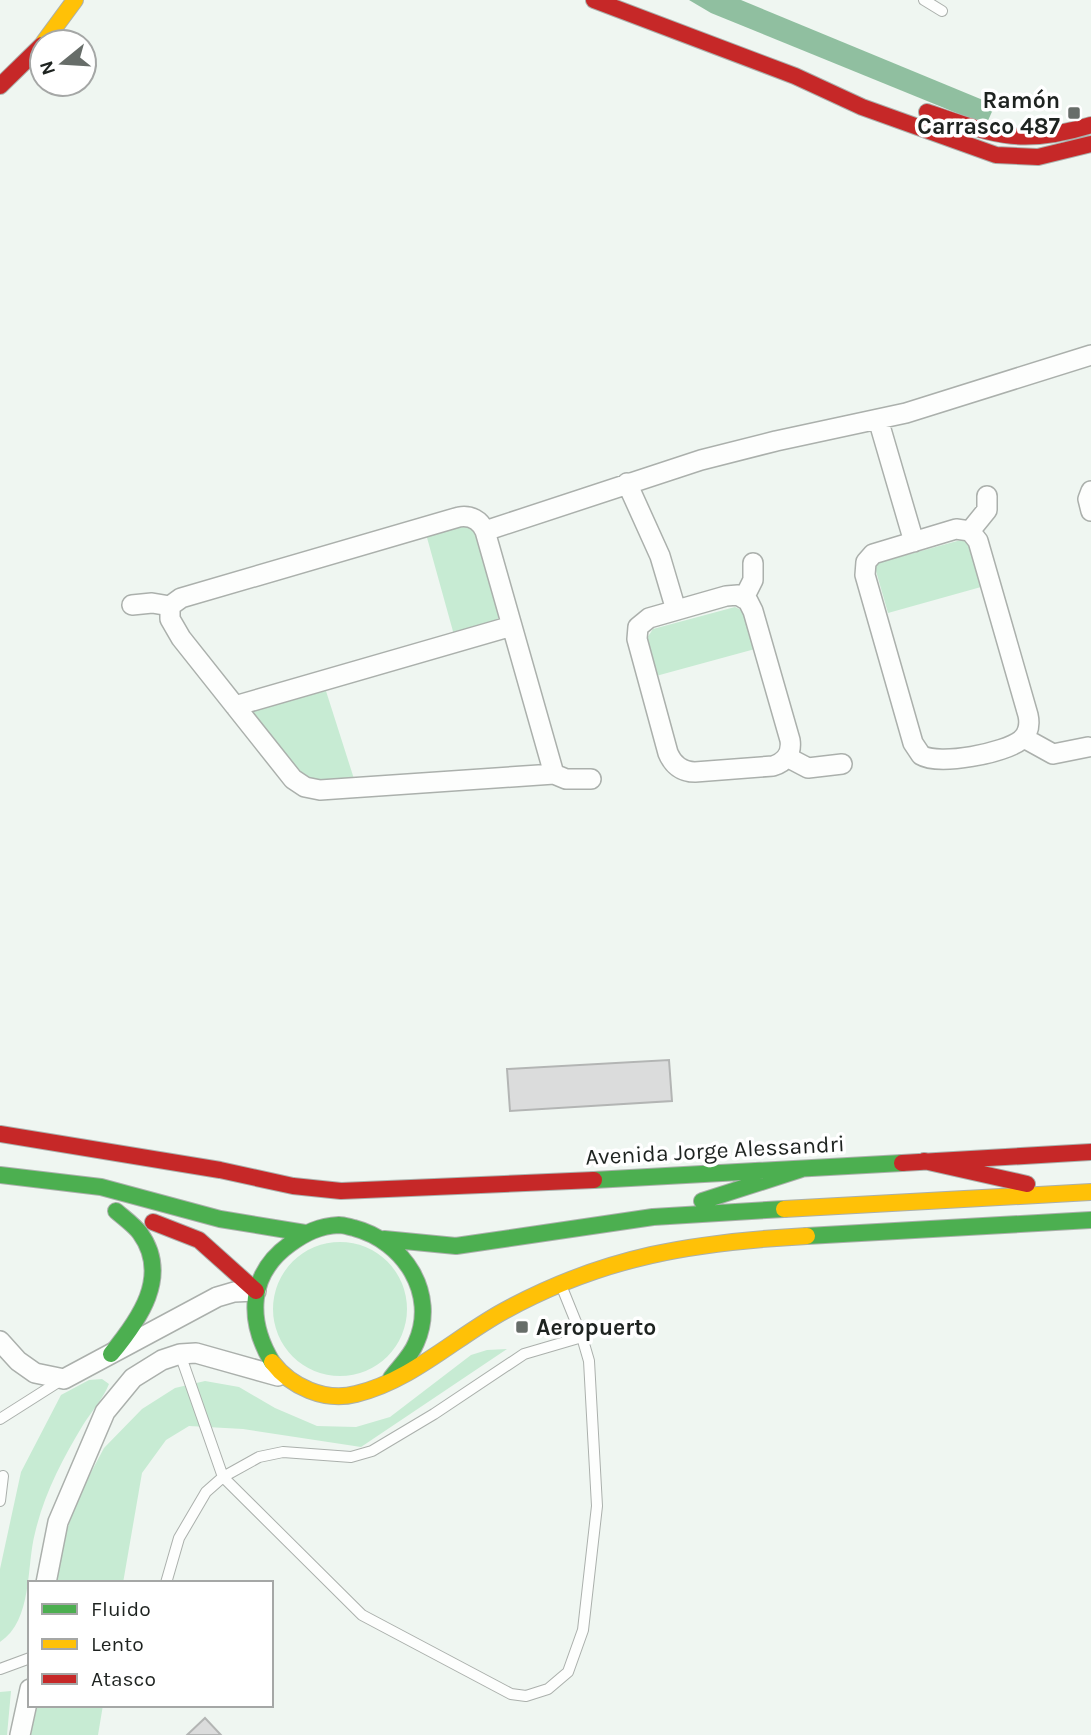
<svg xmlns="http://www.w3.org/2000/svg" width="1091" height="1735" font-family="Karla,sans-serif">
  <style>
    .green { fill: #c7ebd3 }
    .water { fill: #90bfa0 }
    .building { fill: #dbdcdc; stroke: #b3b5b4; stroke-width: 2 }
    .lines { fill: none; stroke-linecap: round; stroke-linejoin: round }
    .lane-casing { stroke: #abb0ac; stroke-width: 12 }
    .street-casing { stroke: #abb0ac; stroke-width: 22 }
    .fast-casing { stroke: #abb0ac; stroke-width: 18 }
    .slow-casing { stroke: #abb0ac; stroke-width: 18 }
    .jam-casing { stroke: #abb0ac; stroke-width: 18 }
    .lane { stroke: #fdfefd; stroke-width: 10 }
    .street { stroke: #fdfefd; stroke-width: 19 }
    .fast { stroke: #4caf50; stroke-width: 16 }
    .slow { stroke: #ffc107; stroke-width: 16 }
    .jam { stroke: #c62828; stroke-width: 16 }
    .poi-dot { fill: #676d69; stroke: #fff; stroke-width: 2.5 }
    .labels { text-anchor: middle; stroke-width: 7; stroke-linejoin: round; paint-order: stroke }
    .poi-label { font-size: 23px; font-weight: bold; fill: #1e2320; stroke: #fff; text-anchor: end }
    .street-label { font-size: 23px; fill: #1e2320; stroke: #fff }
  </style>
  <rect width="100%" height="100%" fill="#eff6f1"/>
  <path class="green" d="M472,521l27,96 -7,8 -38,10 -28,-101z
    M968,538l13,49 -93,26 -14,-49z
    M735,607l10,5 10,37 -99,27 -11,-35 8,-12z
    M326,691l29,91 -46,2 -58,-74z
    M273 1309a67 67 0 1 1 134 0a67 67 0 1 1-134 0Z
    M507,1349l-146,98 -118,-18 -54,-3 -23,14 -24,33 -19,110h-68l9,-45 16,-45 24,-45 38,-39 33,-21 30,-7 34,6 36,21 42,18 39,1 34,-10 81,-62 16,-5z
    M102,1379l7,5c-6,15 -17,27 -26,41 -20,33 -39,69 -48,108 -9,34 -2,87 -35,109v-73l21,-97 40,-77 28,-15z
    M11,1691l-4,44h-7v-43z
    M37,1705h66l-5,30h-67z"/>
  <path class="water" d="M689,0h52l254,105 -9,20 -275,-112z"/>
  <path class="building" d="M669,1060l3,41 -162,10 -3,-42z
    M205,1718l16,17h-34z"/>
  <g class="lines">
    <g class="lane-casing">
      <path id="lane" d="M924,0l18,11
        M180,1354l43,123 139,138 149,79 15,2 22,-7 20,-17 15,-42 14,-124 -8,-145 -7,-24 -19,-47
        M0,1419l63,-40
        M0,1501l3,-25
        M166,1583l13,-45 27,-46 17,-15 36,-20 24,-5 68,5 21,-6 62,-37 90,-60 58,-17
        M0,1669l30,-11"/>
    </g>
    <g class="street-casing">
      <path id="street" d="M878,419l36,123
        M627,483l33,73 16,54
        M1091,491l-3,8 3,12
        M956,529l14,2 8,10 50,174c2,9 1,18 -7,25 -16,13 -82,26 -100,15l-8,-12 -48,-168 1,-13 7,-8z
        M485,531l216,-71 75,-19 130,-28 185,-58
        M970,531l17,-21v-14
        M738,595l10,6 5,10 37,129c2,13 -4,22 -17,26l-78,6c-13,0 -22,-7 -27,-19l-31,-114 1,-12 11,-9 77,-22z
        M744,598l9,-18v-17
        M132,605l20,-2 18,3
        M235,706l277,-80
        M1024,738l29,16 35,-7
        M787,757l21,11 34,-4
        M554,774l-69,-243c-5,-11 -14,-16 -26,-14l-278,81 -11,8v13l11,19 112,141 12,8 15,3 234,-16 12,5h25
        M0,1341l18,20 17,12 29,6 153,-82 17,-5 22,-1
        M46,1583l12,-61 47,-110 28,-34 29,-18 18,-6 16,-1 82,23
        M20,1735l10,-46"/>
    </g>
    <g class="fast-casing">
      <path id="fast" d="M0,1175l101,12 119,32 85,14
        M594,1180l308,-17
        M702,1201l100,-32
        M807,1236l284,-16
        M384,1239l72,7 197,-29 131,-8
        M111,1354c28,-34 60,-78 29,-121 -6,-8 -16,-15 -24,-22
        M272,1362c-25,-42 -24,-88 18,-118 15,-11 29,-18 49,-19 5,0 10,2 15,3 50,13 84,66 62,115 -5,13 -17,24 -25,35"/>
    </g>
    <g class="slow-casing">
      <path id="slow" d="M44,42l31,-42
        M784,1209l307,-17
        M272,1362c19,25 53,40 84,32 55,-13 100,-57 148,-83 100,-55 191,-69 303,-75"/>
    </g>
    <g class="jam-casing">
      <path id="jam" d="M594,0l201,76 67,31 134,48 42,2 53,-13
        M0,86l42,-41
        M927,112c67,23 94,35 164,13
        M0,1134l220,36 73,16 48,5 253,-11
        M924,1161l103,23
        M902,1163l189,-11
        M153,1222l46,18 57,51"/>
    </g>
    <use href="#lane" class="lane"/>
    <use href="#street" class="street"/>
    <use href="#fast" class="fast"/>
    <use href="#slow" class="slow"/>
    <use href="#jam" class="jam"/>
  </g>
  <g class="poi-dot">
    <rect x="1067" y="106" width="14" height="14" rx="3.5"/>
    <rect x="515" y="1320" width="14" height="14" rx="3.5"/>
  </g>
  <g class="labels">
    <g class="poi-label">
      <text x="1060" y="108">Ramón<tspan x="1060" dy="26">Carrasco 487</tspan></text>
      <text x="536" y="1335" text-anchor="start">Aeropuerto</text>
    </g>
    <g class="street-label">
      <text transform="translate(715 1150) rotate(-3)" y="8">Avenida Jorge Alessandri</text>
    </g>
  </g>
  <rect x="28" y="1581" width="245" height="126" fill="#ffffff" stroke="#a5a7a6" stroke-width="2"/>
  <rect x="42" y="1604" width="35" height="10" fill="#4caf50" stroke="#a5a7a6" stroke-width="2"/>
  <text x="91" y="1616" font-size="21" fill="#1e2320">Fluido</text>
  <rect x="42" y="1639" width="35" height="10" fill="#ffc107" stroke="#a5a7a6" stroke-width="2"/>
  <text x="91" y="1651" font-size="21" fill="#1e2320">Lento</text>
  <rect x="42" y="1674" width="35" height="10" fill="#c62828" stroke="#a5a7a6" stroke-width="2"/>
  <text x="91" y="1686" font-size="21" fill="#1e2320">Atasco</text>
  <g transform="translate(63 63) rotate(252)"><circle r="33" fill="#ffffff" stroke="#a5a7a6" stroke-width="2"/>
  <path d="M0-5L12 26L0 18L-12 26Z" fill="#676d69"/>
  <text y="-10" font-size="19" font-weight="bold" text-anchor="middle" fill="#1e2320">N</text>
  </g>
</svg>
